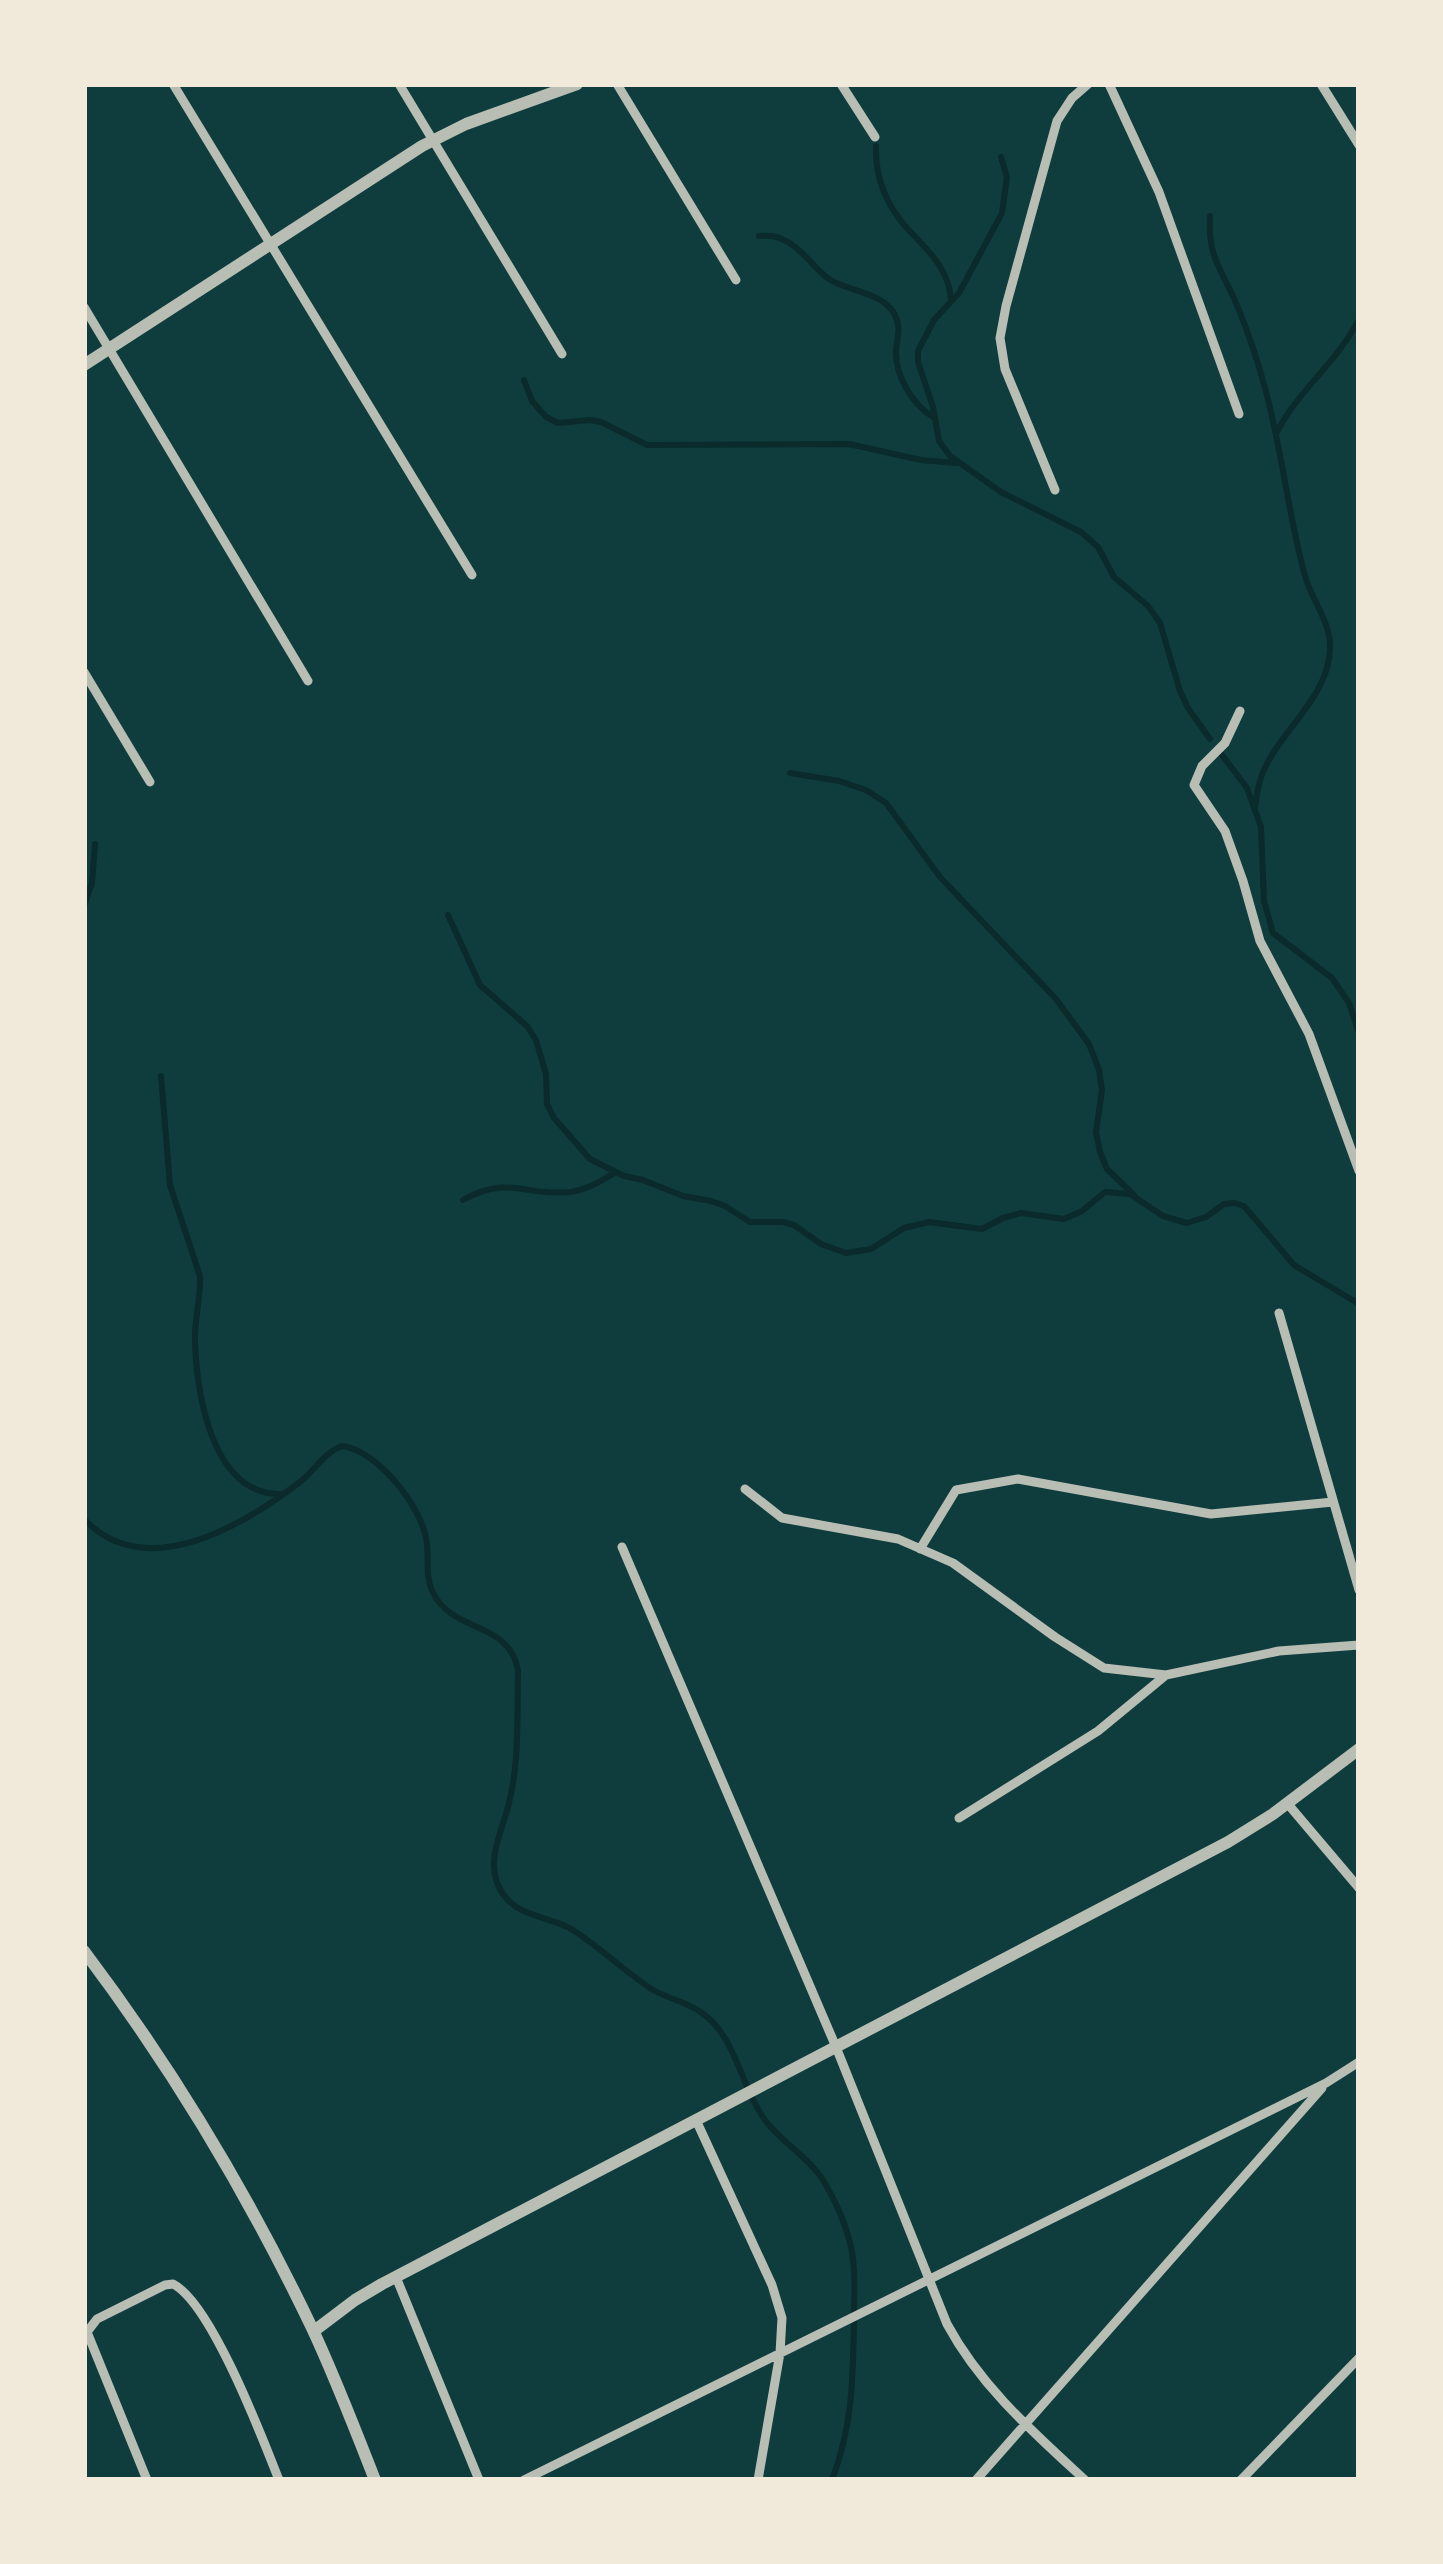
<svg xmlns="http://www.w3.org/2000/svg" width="1443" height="2564" font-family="'Source Sans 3',sans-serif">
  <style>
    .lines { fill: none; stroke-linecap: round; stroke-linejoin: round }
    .stream { stroke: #0a2a2b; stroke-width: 6 }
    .minor { stroke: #b8beb3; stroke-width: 9 }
    .tertiary { stroke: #b8beb3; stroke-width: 12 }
  </style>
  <rect width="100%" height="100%" fill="#0f3d3e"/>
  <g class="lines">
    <path class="stream" d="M876,146c-1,31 10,58 30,81 20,22 43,40 45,73
      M1001,157l6,20 -5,36 -43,80 -25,27 -16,31v11l15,45 6,34 11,15 51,36 80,40 17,15 16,30 34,29 12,17 20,68 8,17 22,31
      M1210,216c-3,43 14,56 29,94 10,25 19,52 26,78 17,62 23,126 40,188 6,22 24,44 25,68 2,51 -49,85 -67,128 -5,11 -6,23 -8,35
      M759,236c11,-1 18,0 27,5 18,9 27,27 43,38 20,13 54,13 66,36 7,14 1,24 1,38 0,24 17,52 37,64
      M524,380l8,21 14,16 12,6 32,-3 11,2 46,23 202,-1 72,16 35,3
      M1277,432c22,-43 60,-69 82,-113
      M1222,755l25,33 14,39 3,74 9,32 59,45 17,25 10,30
      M790,773l49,8 27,9 20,13 54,74 116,122 33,45 10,26 3,20 -6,42 4,20 7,17 27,26
      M84,906l8,-23 3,-39
      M448,915l32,70 47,41 9,14 10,34 1,30 7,14 36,41 34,17 19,4 40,16 28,5 14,5 25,16h33l11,3 27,19 25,9 25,-4 33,-21 25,-6 53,7 21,-11 18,-5 43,6 18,-8 23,-19 25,2 33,22 24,7 19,-6 18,-13 10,-1 10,3 50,59 65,39
      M161,1076l9,109 30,91c1,22 -6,44 -5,66 2,53 17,152 85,152
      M463,1200c45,-26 63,-3 107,-8 17,-2 31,-11 46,-20
      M84,1519c62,65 158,7 216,-37 16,-12 23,-29 42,-36 35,4 78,59 84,92 4,18 -2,37 7,55 21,41 75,27 85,77 -1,49 2,98 -12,144 -7,23 -18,47 -8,71 14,33 48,29 75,45 28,18 52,42 80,60 16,9 34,12 49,23 33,23 38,69 59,101 16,26 46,41 62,66 12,20 23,44 28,67 5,23 3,48 3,72 -1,58 -1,106 -22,161"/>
    <path class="minor" d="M173,84l299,491
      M399,84l163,270
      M617,84l119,196
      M841,84l34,53
      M1109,84l50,108 80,222
      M1321,84l38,61
      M84,307l224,374
      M1055,490l-50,-121 -5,-31 6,-32 51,-185 15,-23 16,-14
      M84,672l66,110
      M1240,711l-15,32 -23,23 -8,19 31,46 18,50 17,60 49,93 50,137
      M1279,1313l80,277
      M745,1489l37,29 116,21 55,24 102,74 49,31 62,7 113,-24 80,-6
      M622,1547l214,500 111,277c34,63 86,108 138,156
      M920,1549l36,-59 62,-11 193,35 122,-12
      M1287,1803l72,85
      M959,1818l139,-87 68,-56
      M696,2120l76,165 10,33 -2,35 -22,127
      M396,2277l83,203
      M147,2480l-60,-148 10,-13 68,-34 8,-1c38,19 89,153 106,196
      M524,2480l802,-397 33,-21
      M976,2480l346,-392
      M1241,2480l118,-122"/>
    <path class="tertiary" d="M84,365l338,-219 44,-22 111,-40
      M84,1951c89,118 164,243 228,377 23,49 43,101 63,152
      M314,2331l41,-31 27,-16 846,-442 45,-28 86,-65"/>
  </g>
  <rect width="1443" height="2564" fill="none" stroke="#f1e9da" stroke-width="174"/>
</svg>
